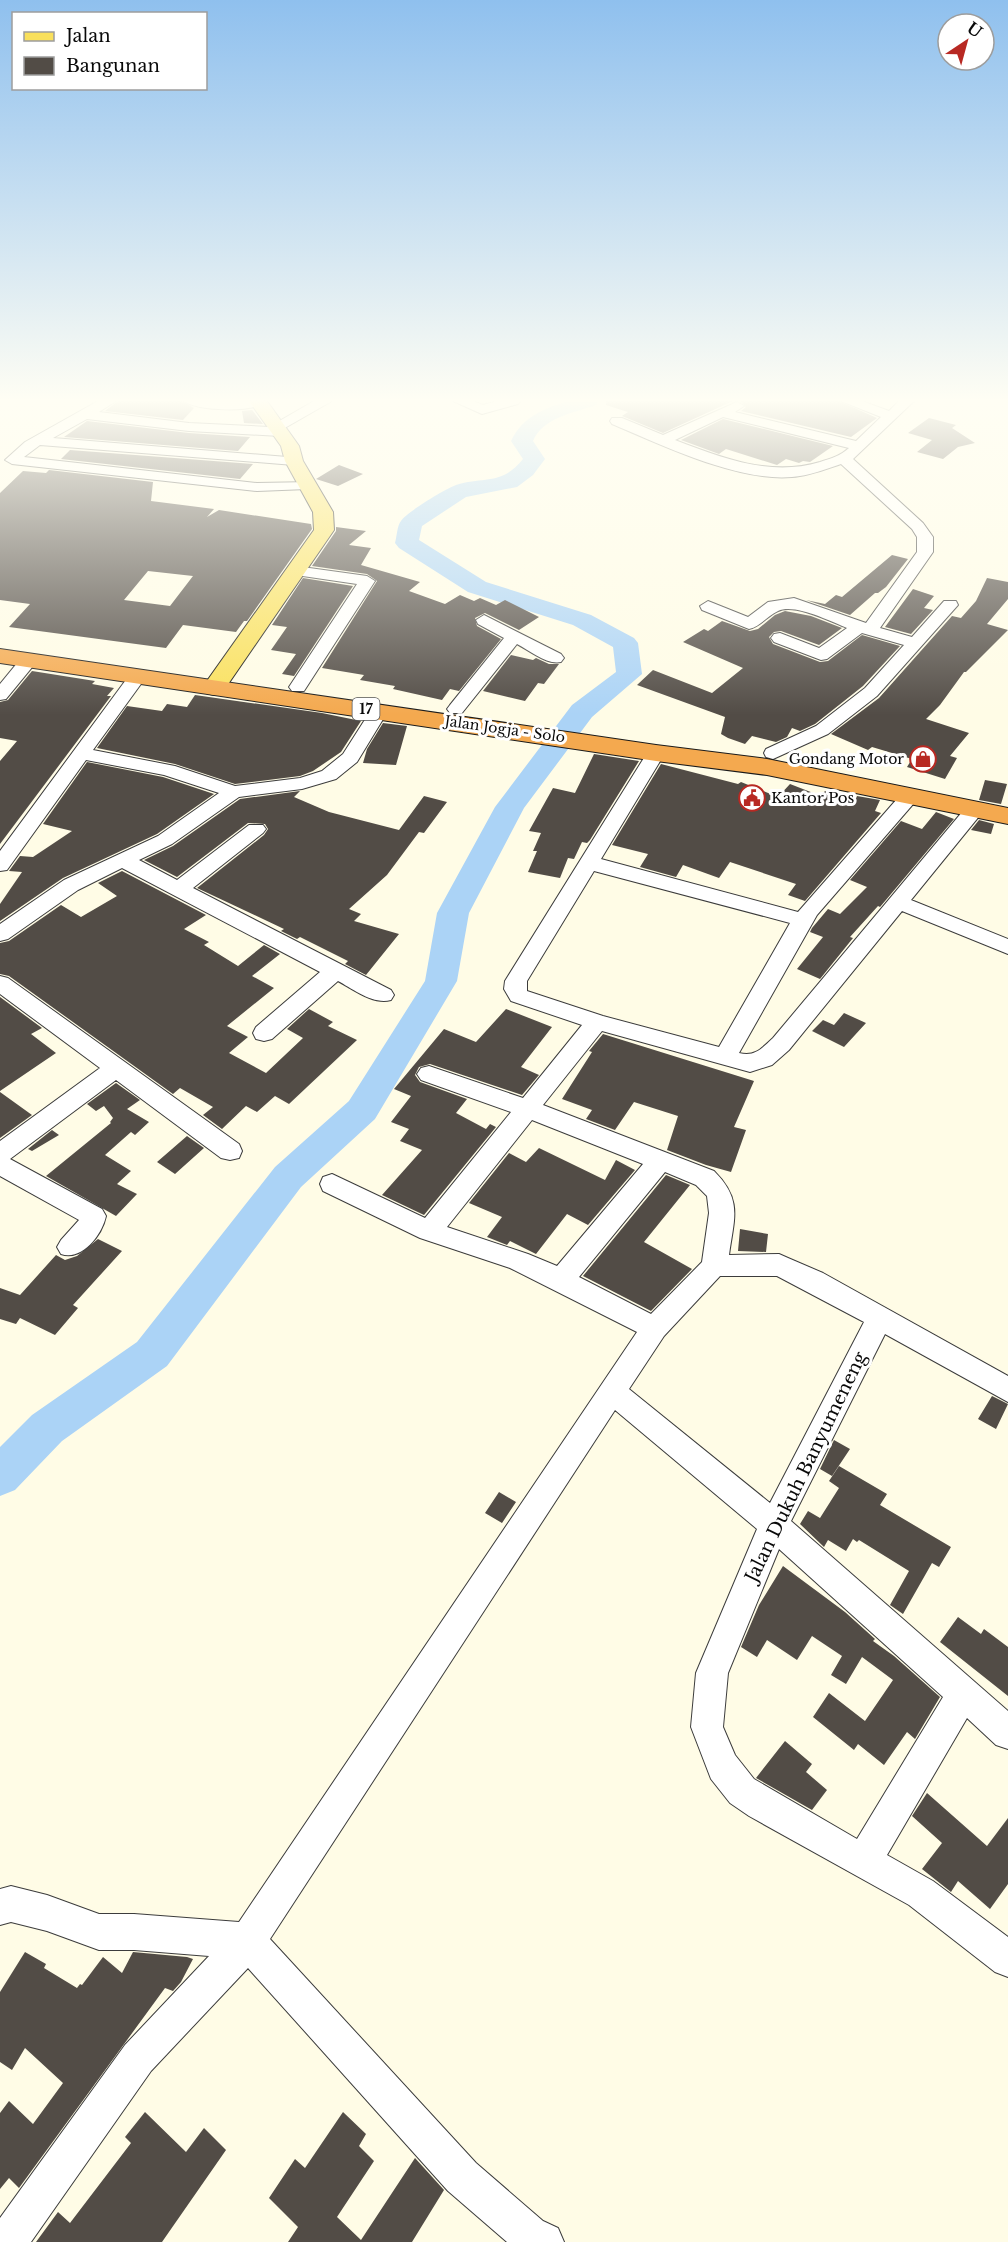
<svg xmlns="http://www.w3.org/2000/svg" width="1008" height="2242" font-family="'Libre Baskerville',serif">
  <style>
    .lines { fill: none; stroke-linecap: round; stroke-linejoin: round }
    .river { fill: #abd3f6; fill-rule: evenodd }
    .building { fill: #524c46; fill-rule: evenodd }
    .minor-casing { stroke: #3c3c3c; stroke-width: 2 }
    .major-casing { stroke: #1a1a1a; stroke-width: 2 }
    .highway-casing { stroke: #1a1a1a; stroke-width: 2 }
    .minor { fill: #fff; fill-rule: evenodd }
    .major { fill: #f9e05c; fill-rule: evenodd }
    .highway { fill: #f4a94f; fill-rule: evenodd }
    .labels { text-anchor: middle; stroke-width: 6; stroke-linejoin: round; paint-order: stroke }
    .shield { fill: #fff; stroke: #535353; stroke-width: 1.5 }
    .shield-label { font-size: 14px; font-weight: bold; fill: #090909 }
    .far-street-label { font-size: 14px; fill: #090909; stroke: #fff }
    .far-poi-label { font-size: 14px; fill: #090909; stroke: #fff; text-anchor: end }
    .poi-label { font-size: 15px; fill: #090909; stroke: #fff; text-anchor: start }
    .near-street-label { font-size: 18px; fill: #090909; stroke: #fff }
  </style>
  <rect width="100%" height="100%" fill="#fffce6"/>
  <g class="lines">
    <path class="river" d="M568,401h31l-3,4c-22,8 -53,12 -63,36l12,18 -12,16 -16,12 -51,10 -44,29 -3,14 67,42 105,33 43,23 4,5 4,31 -50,43 -68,91 -55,105 -12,68 -82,138 -74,68 -134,179 -105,75 -47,49 -15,6v-49l32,-32 105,-73 138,-175 74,-66 76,-120 12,-68 58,-106 77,-102 44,-33 -3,-25 -40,-22 -105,-33 -69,-44 -4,-5c2,-7 2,-17 6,-22 6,-9 44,-32 55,-36 29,-9 45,1 67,-26l-12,-18c12,-25 33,-32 57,-40z"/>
  </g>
  <path class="building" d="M118,401h64l12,7 -11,12 -78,-9z
    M606,401h127l-70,32 -41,-17 6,-4 -22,-7z
    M740,401h99l38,17 -26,19 -110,-26 5,-4z
    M252,410l11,14 -19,-1 -2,-12z
    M929,418l27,7 -4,3 23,15 -17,4 -15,12 -26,-7 15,-12 -24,-7z
    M723,419l110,27 -23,16 -7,-1 -4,2 -13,-4 -9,6 -51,-16 -7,5 -38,-14z
    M87,421l102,12 61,4 -12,14 -174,-14z
    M70,450l183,14 -13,15 -179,-20z
    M339,465l24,9 -25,12 -22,-7z
    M49,470l104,12 -2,19 63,8 -7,8 12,-7 92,14 1,5 -65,92h-3l-8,11 -53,-7 -17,23 -157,-21 21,-23 -30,-4v-107l23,-22 23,2zM148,571l45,5 -23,30 -46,-6z
    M336,527l30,4 -17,14 22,3 -10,17 59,17 -11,9 36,13 15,-9 14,6 6,-3 16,7 9,-5 34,17 -20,13 -34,-17 -10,5 2,8 24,13 -42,52 -9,-2 -8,11 -49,-11 2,-3 -35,-6 4,-5 -42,-7 55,-87 -10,-7 -55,-8 24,-35z
    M892,555l16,4 -22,28 -8,6h-3l-25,22 -44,-15 19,4 11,-9 6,2z
    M303,578l50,8 -59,90 -12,-2 14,-20 -25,-4 16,-23 -15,-2z
    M987,578l21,4v17l-21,25 21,6 -42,42h-2l-24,33 -14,14 43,14 -19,23 7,2 -12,21 -38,-12 5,-8 -40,-12 -4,3 -37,-16 48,-36 73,-82 9,2 15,-17z
    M913,589l21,7 -10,12 9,2 -22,24 -26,-7z
    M785,611l26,5 31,12 -23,17 -38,-14 -7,1 -5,5 4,7 47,18 8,-1 34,-26 38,11 -37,40 -48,38 -15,7 -8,-3 -5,9 -11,5 -24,-6 -7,8 -17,-6 -7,-4 4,-17 -88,-32 16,-15 59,23 31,-25 -60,-26 21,-13 4,2 14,-10 28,10 8,-2 17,-14z
    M511,655l22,5 3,-2 13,6h10l-15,20 -6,-1 -13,18 -42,-10z
    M32,671l63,10 -3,3 22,4 -7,8h4l-111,148v-83l17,-20 -17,-3v-36l8,-2z
    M195,695l127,18 39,8 -20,31 -28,19 -13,5 -65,8 -60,-20 -78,-16 30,-42 35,5 5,-7 20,3z
    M383,723l24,3 -11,39 -33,-2 4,-14z
    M594,754l45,7 -49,79 -3,3 -5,-1 -8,17 -6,-1 -8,20 -32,-6 9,-21h-4l8,-18 -12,-2 24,-43 22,5z
    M87,762l76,15 51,17 -57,40 -94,44 -63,43v-17l22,-32 -13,-1 11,-15 13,1 39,-26 -29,-7z
    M661,764l77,20 3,-2 37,15 12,-13 31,12 4,-5 30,10 2,-5 23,4 -5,11 6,2 -76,88 -17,-6 8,-11 -66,-22 -11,16 -36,-13 -7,12 -36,-10 8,-13 -36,-9z
    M985,780l22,4 -6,20 -22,-4z
    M300,791l-6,6 35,15 70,18 25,-34 23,6 -23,31 -5,-1 -32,43 -38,34 12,5 -7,7 45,13 -33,41 -21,-11 3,-3 -48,-24 -3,2 -16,-8 3,-2 -87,-41 67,-53 4,-6 -3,-5 -17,-1 -71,54 -33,-17 29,-14 67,-47z
    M936,812l18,7 -74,88 -2,-1 -28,31 3,1 -33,41 -23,-10 26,-32 -13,-5 2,-4 16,-19 12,5 27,-27 -17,-7 51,-59 21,8z
    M979,820l15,4 -3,10 -20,-4z
    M122,871l84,44 -22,14 25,13 -5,3 34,21 26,-21 16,9 -28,22 22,12 -47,38 21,11 -19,16 37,20 37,-35 -16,-9 22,-20 24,13 -5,4 29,14 -68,64 -14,-8 -18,16 -11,-6 -24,23 -19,-14 10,-8 -33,-19 -7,6 -164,-118 -9,-2v-31l9,-2 52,-36 20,12 36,-21 -19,-13z
    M0,997l42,31 -11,6 25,19 -56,38z
    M506,1009l46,18 -31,40 18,8 -17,20 -92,-31 -11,3 -4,8 5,7 47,17 -11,14 30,16 4,-5 6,3 -72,88 -42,-20 40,-45 -22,-9 9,-12 -18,-7 20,-26 -17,-7 50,-60 32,13z
    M844,1013l22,10 -22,24 -32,-16 11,-11 11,5z
    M603,1034l151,47 -20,46 12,3 -15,42 -25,-7 -39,-15 11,-34 -44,-14 -19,28 -29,-11 6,-9 -30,-11 30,-47 -3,-1z
    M116,1083l24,17 -13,9 22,13 -14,13 -4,-3 -26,23 26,16 -14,13 20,10 -21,22 -70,-40 65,-53 -1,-1 3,-4 -9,-12 -8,5 -9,-7z
    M0,1092l32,23 -32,23z
    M52,1130l7,5 -27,16 -4,-2z
    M187,1136l17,12 -29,26 -18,-12z
    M539,1148l66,32 11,-20 19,10 -47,55 -21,-11 -31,40 -26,-13 -3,4 -20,-8 15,-20 -33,-14 40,-50 17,9z
    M666,1175l24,10 -46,57 48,27 -41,42 -68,-35z
    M740,1229l28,5 -2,18 -28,-1z
    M98,1239l24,12 -49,54 5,3 -23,27 -35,-17 -4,6 -16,-5v-31l20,7 36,-40 9,5 12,-4z
    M992,1396l16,8 -12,25 -18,-10z
    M834,1440l16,9 -18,27 -12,-7z
    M839,1466l48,28 -7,11 71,42 -12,20 -7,-4 -29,51 -13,-9 19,-34 -50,-31 -2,2 -4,-3 -7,12 -18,-11 -4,7 -24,-23 8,-13 12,7 19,-30 -10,-7z
    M499,1492l17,10 -14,21 -17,-10z
    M783,1566l62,46 30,27 -2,2 21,15 46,41 -25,42 -8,-7 -23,33 -26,-21 -4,6 -41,-33 16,-24 36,28 28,-41 -31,-23 -16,27 -15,-9 11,-19 -30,-20 -15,24 -30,-20 -10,17 -16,-10 18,-42z
    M958,1617l23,17 3,-5 24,18v49l-68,-54z
    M785,1741l27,23 -6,8 21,18 -15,20 -56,-32z
    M927,1793l60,53 21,-28v66l-18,25 -32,-28 -7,11 -29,-23 20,-26 -30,-27z
    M25,1952l21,12 -2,4 33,20 3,-4 2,1 21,-28 19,16 11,-21 54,5 6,2 -12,23 -8,9 -8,-3 -146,200 -10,-10 -9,11v-76l9,-12 24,23 30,-41 -38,-35 -13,22 -12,-8v-70z
    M145,2112l41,40 18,-24 22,22 -64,92h-126l22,-30 12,11 61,-80 -6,-6z
    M343,2112l23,22 -7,12 15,15 -37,56 24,23 54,-82 29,32 -32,52h-124l10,-15 -29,-29 26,-39 10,9z"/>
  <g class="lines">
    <g class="minor-casing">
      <path id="minor" d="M98,401h18l-17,11 90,11 80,4 45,-26h18l-49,28 4,3 -7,4 -91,-5 -102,-12 -34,19 246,20 2,3 -2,3 -5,1 -254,-20 -16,12 233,26 55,-1 2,3 -7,4 -50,2 -245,-27 -7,-4 20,-18z
        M184,401h81l1,1c-12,11 -70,9 -82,-1z
        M453,401h20l10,4 14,-4h23l-2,3 -36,10z
        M841,401h21l27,10 10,-10h15l-61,58 70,64 10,14v15l-53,76 32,9 32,-36h12l2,4 -81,91 -49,38 -55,25 -7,-2 -2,-4 2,-4 50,-23 49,-38 39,-43 -42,-12 -35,26 -6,1 -47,-18 -3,-4 3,-4 6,-1 39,15 28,-20c-17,-7 -53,-25 -69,-17 -11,5 -17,15 -29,18l-47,-19 -2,-4 8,-5 40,16 20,-15 26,-4 72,25 51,-71v-15l-5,-8 -71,-65c-15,5 -32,12 -49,13 -54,5 -130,-32 -180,-53l-2,-3 2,-3h10l41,17 74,-33 7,4 -9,6 121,29 25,-24zM723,417l126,31c-9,8 -17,10 -29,14 -50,15 -98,-4 -145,-22z
        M295,566l72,10 8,5 -71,110h-12l-3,-4 68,-103 -68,-10 -2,-3 2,-3z
        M484,615l77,39 3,4 -3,4c-14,3 -31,-11 -44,-18l-55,69h-12l-3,-4 3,-4 54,-67 -26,-14 -2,-4z
        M29,655l6,1 3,4 -32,39 -6,1v-16l23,-28z
        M137,672l6,1 3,4 -53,73 82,16 60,20 65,-8 22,-7 21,-17 30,-47h12l3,4 -31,51 -21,17 -34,10 -63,8 -67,47 -33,16 38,20 72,-55h14l3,4 -3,4 -70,55 198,102 3,5 -3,5c-18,5 -38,-11 -53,-19l-66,58 -8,2 -8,-2 -3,-6 3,-6 64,-55 -198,-104 -44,22 -70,49 -8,2v-17l64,-44 94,-44 61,-43 -55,-18 -78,-15 -79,110 -7,1v-20l131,-178z
        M656,747l7,2 2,4 -64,106 197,53 106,-121h14l3,4 -104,120 -78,138c16,4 22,-4 34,-15l195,-233h14l3,4 -74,91 97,39v15l-106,-43 -113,139 -17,15 -22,7 -148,-41 -59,74 171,66c29,29 20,47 15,84l50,-1 9,4 35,15 185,103v26l-123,-68 -94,187 217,190v38l-12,-4 -29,-27 -80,137 46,26 75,56v40l-13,-5 -86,-67 -160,-89 -19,-13 -19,-24 -20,-52 5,-54 61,-144 -142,-119 -345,529 206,224 67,58 15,7 6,14h-57l-59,-51 -200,-223 -97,103 -120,171h-31v-24l125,-173 84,-89 -75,-6h-35l-52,-19 -36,-9 -11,3v-36l11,-3 36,9 52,19h35l105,8 398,-590 -127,-64 -90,-30 -97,-47 -3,-7 3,-7 9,-3 93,44 86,-106 -90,-32 -4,-6 4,-6 8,-2 94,32 59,-73 -71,-24 -7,-12 1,-8 142,-228 2,-4zM594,871l196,52 -71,124 -116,-31 -76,-25v-10zM532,1120l111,44 -86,102 -29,-12 -81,-27zM665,1172l31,13 11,11 2,17 -7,49 -51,52 -72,-37zM720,1276h57l87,46 -94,181 -141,-114 35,-53zM779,1549l164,148 -86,142 -103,-60 -19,-24 -12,-28 5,-54z
        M0,976l8,2 231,166 3,7 -3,7 -9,2 -9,-2 -105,-78 -106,79 92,50 4,7c-4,19 -24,45 -45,38l-4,-7 4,-7 18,-20 -79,-44v-35l100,-73 -100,-74z"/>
    </g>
    <g class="major-casing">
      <path id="major" d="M249,401h18l32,45 4,15 30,51 1,18 -112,163 -8,2 -8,-2 -4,-5 112,-158 -1,-18 -28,-51 -4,-15z"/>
    </g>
    <g class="highway-casing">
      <path id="highway" d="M0,649l656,96 111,14 241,49v16l-241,-49 -111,-14 -656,-98z"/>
    </g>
    <use href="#minor" class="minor"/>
    <use href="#major" class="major"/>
    <use href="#highway" class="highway"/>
  </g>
  <linearGradient id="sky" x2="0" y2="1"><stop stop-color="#8fc0ee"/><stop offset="0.56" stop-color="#fffef4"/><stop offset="1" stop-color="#fffef4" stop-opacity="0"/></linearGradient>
  <rect width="1008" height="715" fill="url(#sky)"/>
  <defs>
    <g id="shop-ring" transform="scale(1.35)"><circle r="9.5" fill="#fff" stroke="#b82923" stroke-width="1.5"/><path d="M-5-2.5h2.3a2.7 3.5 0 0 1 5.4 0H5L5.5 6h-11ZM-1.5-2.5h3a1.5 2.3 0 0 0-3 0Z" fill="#b82923"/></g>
    <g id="civic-ring" transform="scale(1.35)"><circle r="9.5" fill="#fff" stroke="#b82923" stroke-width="1.5"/><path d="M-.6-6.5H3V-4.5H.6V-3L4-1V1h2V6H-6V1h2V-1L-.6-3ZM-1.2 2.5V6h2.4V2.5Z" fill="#b82923"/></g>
  </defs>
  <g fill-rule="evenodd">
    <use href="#shop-ring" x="923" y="759"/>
    <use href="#civic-ring" x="752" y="798"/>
  </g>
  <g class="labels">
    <rect class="shield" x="352.5" y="698" width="27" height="22" rx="4.5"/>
    <g class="shield-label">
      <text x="366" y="714">17</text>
    </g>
    <g class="far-street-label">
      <text transform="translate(505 729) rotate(8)" y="5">Jalan Jogja - Solo</text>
    </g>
    <g class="far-poi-label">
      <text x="904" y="764">Gondang Motor</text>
    </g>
    <g class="poi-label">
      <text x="771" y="803">Kantor Pos</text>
    </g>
    <g class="near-street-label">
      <text transform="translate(806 1467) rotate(-64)" y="6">Jalan Dukuh Banyumeneng</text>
    </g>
  </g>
  <rect x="12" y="12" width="195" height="78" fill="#ffffff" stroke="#9d9d9d" stroke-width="1.5"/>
  <rect x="24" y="32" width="30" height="9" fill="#f9e05c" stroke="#9d9d9d" stroke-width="1.5"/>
  <text x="66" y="42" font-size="18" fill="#090909">Jalan</text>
  <rect x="24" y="57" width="30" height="18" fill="#524c46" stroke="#9d9d9d" stroke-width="1.5"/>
  <text x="66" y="72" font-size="18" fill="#090909">Bangunan</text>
  <g transform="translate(966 42) rotate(36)"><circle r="28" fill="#ffffff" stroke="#9d9d9d" stroke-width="1.5"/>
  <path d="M0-4.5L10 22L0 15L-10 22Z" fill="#b82923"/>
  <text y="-9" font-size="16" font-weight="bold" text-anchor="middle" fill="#090909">U</text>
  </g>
</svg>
